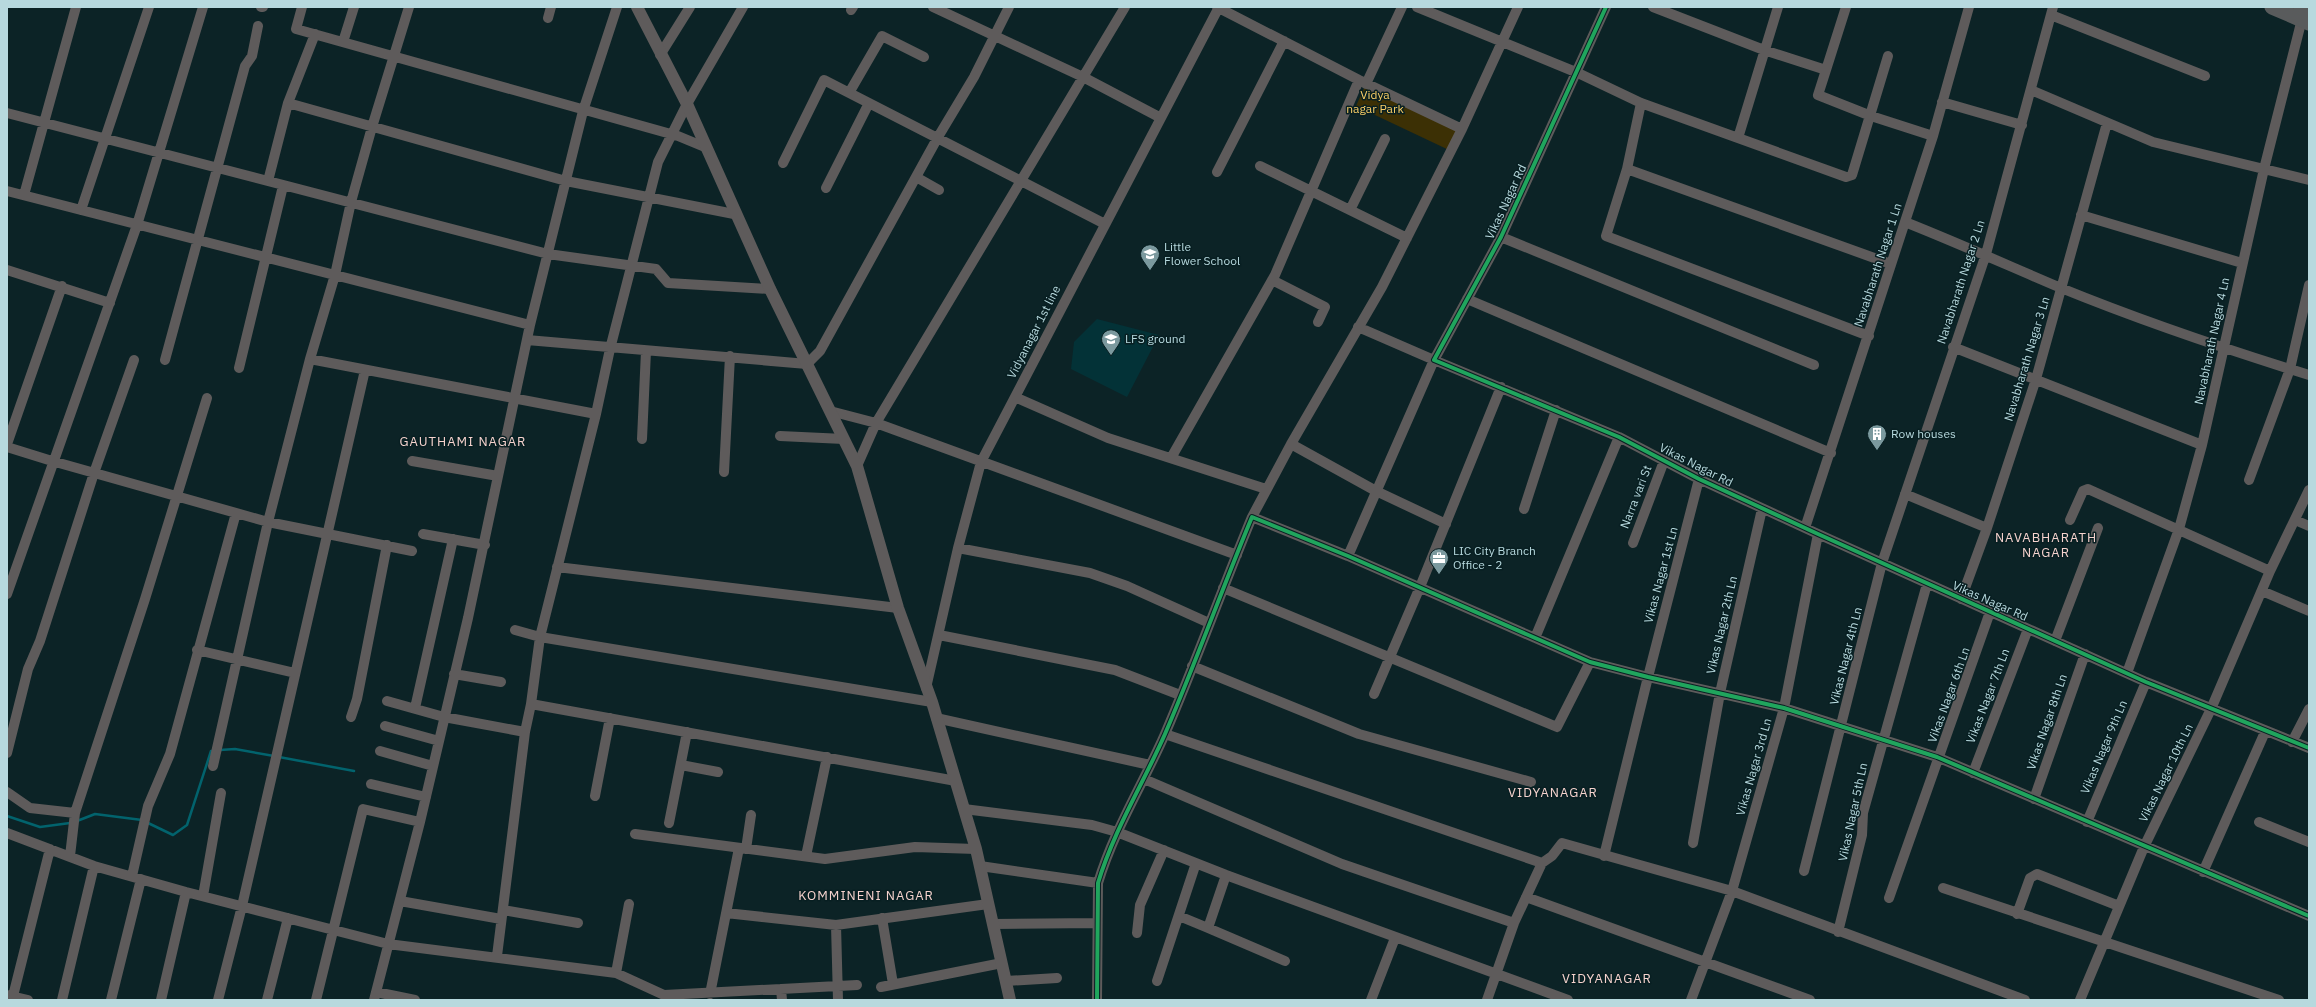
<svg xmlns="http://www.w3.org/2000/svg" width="2316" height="1007" font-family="'IBM Plex Sans',sans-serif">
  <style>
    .built { fill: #033237 }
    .green { fill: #3c3005 }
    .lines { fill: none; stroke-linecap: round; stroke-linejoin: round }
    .stream { stroke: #02636d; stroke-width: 2.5 }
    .minor { stroke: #5e5b5b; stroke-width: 10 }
    .tertiary { stroke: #5e5b5b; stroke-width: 12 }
    .primary { stroke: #595b5c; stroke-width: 15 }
    .cycleway-casing { stroke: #081f22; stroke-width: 6 }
    .cycleway { stroke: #20a55d; stroke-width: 4 }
    .labels { text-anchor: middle; stroke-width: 3; stroke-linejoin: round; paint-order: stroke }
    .park-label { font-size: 12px; fill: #facf66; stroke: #081f22 }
    .street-label { font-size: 12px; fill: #b7d9de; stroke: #081f22 }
    .poi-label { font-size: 12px; fill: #b7d9de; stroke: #081f22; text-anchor: start }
    .neighbourhood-label { font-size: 13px; letter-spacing: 1px; fill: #f6d3ce; stroke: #081f22 }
  </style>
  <rect width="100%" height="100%" fill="#0c2326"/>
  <path class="built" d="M1097,319l62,16 -32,62 -56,-28 3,-27z"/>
  <path class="green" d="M1366,84l96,45 -11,22 -95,-45z"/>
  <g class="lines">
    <path class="stream" d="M220,750l15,-1 39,7
      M279,757l75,14
      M7,816l33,11 30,-4
      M77,821l18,-7 47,6
      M146,822l27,13 14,-10 24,-74h2"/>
    <path class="minor" d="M261,7h2
      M302,7l-6,22 382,107 29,12
      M933,7l150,70 78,41
      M1217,7l142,73 103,49 56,-122
      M1417,7l161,66 63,30 205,74 6,-2 36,-119
      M1606,7l-105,230 -67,123 185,77 80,42 119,55 328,148 163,66
      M1653,7l111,43 62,20 -8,25 53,21 62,20
      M851,10l2,-3
      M2051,15l154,61
      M548,18l3,-11
      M343,42l11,-35
      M660,55l30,-48
      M1826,70l20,-63
      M1366,84l36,-77
      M2031,90l122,52 156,38
      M849,93l33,-57 42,21
      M1942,102l80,23
      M288,103l278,78 168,33
      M1641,103l-14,66 -21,67 263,100
      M7,113l541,141 108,15 12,14 102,6
      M1738,138l40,-131
      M783,163l41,-83 281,144
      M1260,166l147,72
      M1627,169l264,95
      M1217,172l67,-131
      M916,177l23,13
      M268,181l20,-78 27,-69
      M826,188l43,-85
      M7,191l523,134
      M24,195l52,-188
      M81,210l68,-203
      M1350,210l35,-71
      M2081,215l161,48
      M1905,222c53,21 104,44 156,66 81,33 164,61 248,87
      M1501,237l313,128
      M7,270l103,33
      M1272,280l53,27 -7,15
      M1467,299l364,154
      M527,340l280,24 13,-13 118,-214 36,-60 35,-70
      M1953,347l249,98
      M310,359l286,55
      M165,360l80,-294 7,-10 6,-30
      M239,368l44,-182
      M1015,397l93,41 158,51
      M830,411l46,12 361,132
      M780,436l64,3
      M642,439l4,-88
      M7,444l55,-158
      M1291,444l85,47 70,33
      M7,447l45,14 216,61 42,-163 25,-84 16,-73 21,-75 37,-120
      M1171,458l104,-183 84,-195
      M412,461l86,15
      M857,466l19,-43 249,-416
      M724,472l6,-116
      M2249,480l41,-111 19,-84
      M1905,494l82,34
      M1524,509l32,-99
      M1252,517l39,-73 91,-157 80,-158
      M2070,520l13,-29 5,-2 182,82
      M2295,520l14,6
      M1805,528l128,-392 36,-129
      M423,534l62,11
      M1633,543l31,-82
      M958,548l132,25 37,13 82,37
      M1348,556l86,-196 -76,-33
      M557,567l341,41
      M1223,588l334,139 33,-65
      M2262,591l47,20
      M7,594l130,-369 66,-218
      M1961,599l26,-71 49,-149 71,-256
      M515,630l25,7 392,65
      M939,635l176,35 65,25
      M1535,638l84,-201
      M2055,641l43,-113
      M197,650l98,23
      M1192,666l167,68 172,48
      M2127,673l52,-144 23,-84 62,-276 39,-154
      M454,674l47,8
      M926,688l32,-140 23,-86 238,-455
      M1374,694l46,-107 81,-200
      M387,701l57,16 81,15
      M531,704l425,77
      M415,708l38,-169
      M351,717l6,-18 30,-154
      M936,718l214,47
      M385,726l54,15
      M1165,734l377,129 10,-7 10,-13 170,48 293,109
      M2292,742l17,-33
      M380,751l53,15
      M7,753l21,-84 12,-28 54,-168 40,-113
      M681,765l37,7
      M213,766l55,-244 144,29
      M1973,773l55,-144
      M1144,779l198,85 172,59
      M371,784l55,13
      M7,792l23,16 45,5
      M595,796l15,-78
      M2034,799l51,-145
      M964,809l128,16 25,7 109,43 342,125
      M2087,822l59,-140
      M2259,822l50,20
      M669,823l18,-91
      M7,833l87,33 92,26 202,52 228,29 48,22 193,-10
      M635,834l190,25 90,-12 61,2
      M1693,843l27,-150 42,-184
      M746,849l5,-34
      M70,856l5,-43 70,-214 62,-201
      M806,856l21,-99
      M1604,856l44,-179 51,-198
      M980,866l118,17
      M1804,871l78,-308 104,-309 67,-247
      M2203,872l62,-140
      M1226,875l-18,53 77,33
      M132,876l16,-70 22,-52 66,-241
      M1943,888l336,112
      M203,896l18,-103
      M1526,897l284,103
      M1889,898l101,-286
      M400,901l101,18
      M503,910l75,13
      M726,913l110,12 152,-21
      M2017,914l13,-36 7,-4 82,32
      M1179,916l29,12
      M882,918l11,66
      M993,924l104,-1
      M836,925l2,75
      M1838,932l24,-97 1,-22 64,-229
      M1137,933l3,-28 24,-55
      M497,956l28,-224 6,-28 9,-67 56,-223 14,-65 48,-187 29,-58 56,-97
      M616,973l13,-69
      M1006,981l51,-3
      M1157,981l39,-118
      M881,987l121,-24
      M781,989l1,11
      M376,992l39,8
      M710,994l29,-146
      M7,995l21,5
      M12,1000l38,-151
      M62,1000l32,-134
      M111,1000l30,-121
      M161,1000l25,-108
      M218,1000l24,-94 123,-536
      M267,1000l21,-82
      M316,1000l47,-191 57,13
      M374,1000l46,-178 48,-204 62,-293 53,-214 34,-104
      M1097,1000l1,-117c16,-53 45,-99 67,-149 31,-72 57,-145 87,-217l96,39 242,106 58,15 136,31 153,49 372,159
      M1371,1000l24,-62
      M1487,1000l27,-77 28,-60
      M1691,1000l41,-109 52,-183 34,-174
      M2080,1000l64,-153 67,-138 59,-138 39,-81"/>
    <path class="tertiary" d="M637,7l50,97 83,185 87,177 41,142 34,94 32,107 12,40 34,151"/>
    <path class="primary" d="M2272,7l37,16
      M2301,7l8,4"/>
    <g class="cycleway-casing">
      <path id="cycleway" d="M1606,7l-105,230 -67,123 185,77 80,42 119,55 328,148 163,66
        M1097,1000l1,-117c16,-53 45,-99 67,-149 31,-72 57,-145 87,-217l96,39 242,106 58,15 136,31 153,49 372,159"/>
    </g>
    <use href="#cycleway" class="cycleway"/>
  </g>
  <defs>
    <g id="school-pin" transform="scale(1)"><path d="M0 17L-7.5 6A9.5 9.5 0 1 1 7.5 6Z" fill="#7b999e" stroke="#081f22"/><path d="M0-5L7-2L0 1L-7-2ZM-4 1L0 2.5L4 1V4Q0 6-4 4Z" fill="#fff"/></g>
    <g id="building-pin" transform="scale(1)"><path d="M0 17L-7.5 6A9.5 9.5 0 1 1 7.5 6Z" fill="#7b999e" stroke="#081f22"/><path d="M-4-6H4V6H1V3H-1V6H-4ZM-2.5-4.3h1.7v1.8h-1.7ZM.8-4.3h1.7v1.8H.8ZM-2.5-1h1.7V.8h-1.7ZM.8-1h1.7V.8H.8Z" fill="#fff"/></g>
    <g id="office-pin" transform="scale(1)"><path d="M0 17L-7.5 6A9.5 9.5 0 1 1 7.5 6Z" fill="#7b999e" stroke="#081f22"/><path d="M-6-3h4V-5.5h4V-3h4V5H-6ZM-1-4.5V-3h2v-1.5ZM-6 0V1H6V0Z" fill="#fff"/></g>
  </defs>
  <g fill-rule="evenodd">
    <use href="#school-pin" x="1150" y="254"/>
    <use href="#school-pin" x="1111" y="339"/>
    <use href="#building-pin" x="1877" y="434"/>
    <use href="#office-pin" x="1439" y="558"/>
  </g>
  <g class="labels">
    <g class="park-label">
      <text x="1375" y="99">Vidya<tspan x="1375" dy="14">nagar Park</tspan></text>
    </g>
    <g class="street-label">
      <text transform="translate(1506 202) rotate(-65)" y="4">Vikas Nagar Rd</text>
      <text transform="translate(1878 265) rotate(-72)" y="4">Navabharath Nagar 1 Ln</text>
      <text transform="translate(1961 282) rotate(-72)" y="4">Navabharath Nagar 2 Ln</text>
      <text transform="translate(1034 332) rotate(-63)" y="4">Vidyanagar 1st line</text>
      <text transform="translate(2212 341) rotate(-78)" y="4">Navabharath Nagar 4 Ln</text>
      <text transform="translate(2027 359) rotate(-73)" y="4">Navabharath Nagar 3 Ln</text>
      <text transform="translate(1696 465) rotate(27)" y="4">Vikas Nagar Rd</text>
      <text transform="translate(1636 497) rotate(-69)" y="4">Narra vari St</text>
      <text transform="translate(1661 575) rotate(-75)" y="4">Vikas Nagar 1st Ln</text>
      <text transform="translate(1990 601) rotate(24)" y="4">Vikas Nagar Rd</text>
      <text transform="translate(1722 625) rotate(-77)" y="4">Vikas Nagar 2th Ln</text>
      <text transform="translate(1846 656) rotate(-76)" y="4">Vikas Nagar 4th Ln</text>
      <text transform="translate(1949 695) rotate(-70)" y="4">Vikas Nagar 6th Ln</text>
      <text transform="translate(1988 696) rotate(-69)" y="4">Vikas Nagar 7th Ln</text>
      <text transform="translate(2047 722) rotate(-71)" y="4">Vikas Nagar 8th Ln</text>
      <text transform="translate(2104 747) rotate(-67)" y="4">Vikas Nagar 9th Ln</text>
      <text transform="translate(1754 767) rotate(-74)" y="4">Vikas Nagar 3rd Ln</text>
      <text transform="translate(2166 773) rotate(-64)" y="4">Vikas Nagar 10th Ln</text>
      <text transform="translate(1853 812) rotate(-78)" y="4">Vikas Nagar 5th Ln</text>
    </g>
    <g class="poi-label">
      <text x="1164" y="251">Little<tspan x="1164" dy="14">Flower School</tspan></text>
      <text x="1125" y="343">LFS ground</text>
      <text x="1891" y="438">Row houses</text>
      <text x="1453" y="555">LIC City Branch<tspan x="1453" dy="14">Office - 2</tspan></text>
    </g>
    <g class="neighbourhood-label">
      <text x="463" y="446">GAUTHAMI NAGAR</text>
      <text x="2046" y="542">NAVABHARATH<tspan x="2046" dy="15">NAGAR</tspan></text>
      <text x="1553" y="797">VIDYANAGAR</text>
      <text x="866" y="900">KOMMINENI NAGAR</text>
      <text x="1607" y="983">VIDYANAGAR</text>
    </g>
  </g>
  <rect width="2316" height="1007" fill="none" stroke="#b7d9de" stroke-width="16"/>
</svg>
